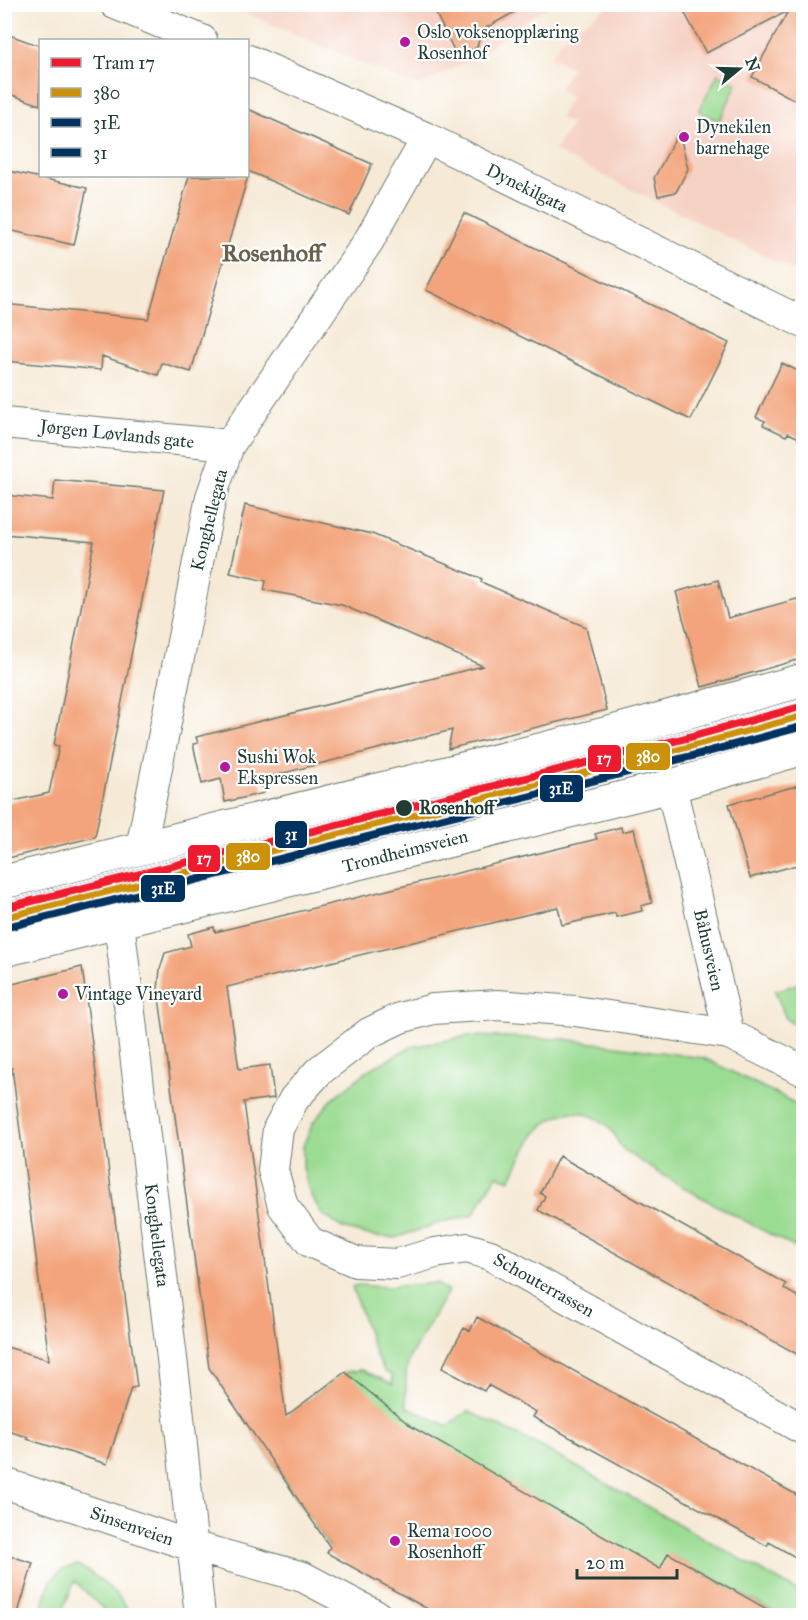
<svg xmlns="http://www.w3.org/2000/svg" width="808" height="1620" font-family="'IM FELL Great Primer',serif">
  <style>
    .built { fill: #f6d2c5 }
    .green { fill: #9bdc93; stroke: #5d8c64; stroke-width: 1.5 }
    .building { fill: #f3a47b }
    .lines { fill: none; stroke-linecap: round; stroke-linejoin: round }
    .street-casing { stroke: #6a7a6d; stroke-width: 32 }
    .primary-casing { stroke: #6a7a6d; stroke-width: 35 }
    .street { stroke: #fff; stroke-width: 30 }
    .primary { stroke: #fff; stroke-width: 33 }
    .bus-1-casing { stroke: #fff; stroke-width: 12 }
    .bus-2-casing { stroke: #fff; stroke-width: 12 }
    .bus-3-casing { stroke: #fff; stroke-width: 12 }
    .bus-1 { stroke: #cc910a; stroke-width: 8 }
    .bus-2 { stroke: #003260; stroke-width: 8 }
    .bus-3 { stroke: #003260; stroke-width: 8 }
    .tram-1-casing { stroke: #fff; stroke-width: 12 }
    .tram-1 { stroke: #ed1b2f; stroke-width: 8 }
    .poi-dot { fill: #b5179e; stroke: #fff; stroke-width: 2 }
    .stop-dot { fill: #1f3d34; stroke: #fff; stroke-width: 2 }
    .labels { text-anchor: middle; stroke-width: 4.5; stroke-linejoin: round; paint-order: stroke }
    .poi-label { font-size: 18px; fill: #1f3d34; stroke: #fff; text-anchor: start }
    .street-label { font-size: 18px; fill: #1f3d34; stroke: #fff }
    .stop-label { font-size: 18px; font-weight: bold; fill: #1f3d34; stroke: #fff; text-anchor: start }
    .district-label { font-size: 24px; font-weight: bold; fill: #69614d; stroke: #fff }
    .line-badge { stroke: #fff; stroke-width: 2 }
    .badge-label { font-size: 16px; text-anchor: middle; font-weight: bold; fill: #fff }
  </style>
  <rect width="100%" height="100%" fill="#fff"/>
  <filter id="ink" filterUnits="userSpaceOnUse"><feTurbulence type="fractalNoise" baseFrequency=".0167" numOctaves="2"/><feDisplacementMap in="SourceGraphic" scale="12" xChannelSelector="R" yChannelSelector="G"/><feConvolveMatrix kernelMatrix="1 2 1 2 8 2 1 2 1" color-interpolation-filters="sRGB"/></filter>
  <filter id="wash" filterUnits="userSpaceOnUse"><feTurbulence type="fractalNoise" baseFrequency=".008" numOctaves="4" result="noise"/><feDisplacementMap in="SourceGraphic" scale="24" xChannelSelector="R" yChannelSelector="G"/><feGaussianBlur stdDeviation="1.35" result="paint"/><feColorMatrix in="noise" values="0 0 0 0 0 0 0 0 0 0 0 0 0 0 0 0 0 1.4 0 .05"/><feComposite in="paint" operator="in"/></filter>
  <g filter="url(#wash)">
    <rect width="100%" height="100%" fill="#f6ead7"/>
    <path class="built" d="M227,5h325l-39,23 -37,29 -56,28 -26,-8z
      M609,5h194v270l-249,-124 18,-27 -13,-6 12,-21 -12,-8 13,-21 -22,-11 14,-20z"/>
    <path class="green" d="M718,74l19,10 -18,37 -20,-10z
      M803,982h1l-1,49 -17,-12 -11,-28z
      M468,1036l97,3 139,19 99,49v145c-60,-33 -123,-63 -179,-102 -6,-5 -7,-13 -12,-19 -10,-13 -33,-23 -49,-17 -30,10 -40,41 -53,66l-13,-5 -24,40 -30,7 -48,16 -23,-2 -30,-8 -20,-14 -12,-20 -7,-26v-22l10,-23 20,-25 36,-28 42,-23z
      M436,1283l12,8 -39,68 -3,14v33l41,20 21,-15 70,34 265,149v21h-24l-110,-61 -33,61 -300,-58 -83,-124 32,-16 60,-45 17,-2 31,14 -1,-9 -7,-3 -9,-16 -24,-69 5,-2 30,2z
      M78,1565c14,8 51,35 50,50h-19l-34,-34 -15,34h-19c6,-24 7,-46 37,-50z"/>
    <g id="blocks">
      <path class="building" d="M431,4h98l-47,26 -5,17 -11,7 -12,-4z
        M680,4h124v101l-52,-28 36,-66 -82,42z
        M4,33l36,13v59l-36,-13z
        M248,109l124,55 -23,51 -101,-44z
        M679,132l9,37 -12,23 -18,4 -4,-18z
        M4,170l83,18 -13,57 -70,-16z
        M189,176h59l-57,196 -29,-9 -4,12 -56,-19 -1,14 -97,-9v-57l144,15z
        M464,213l265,130 -38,77 -265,-130z
        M782,363l22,11v66l-16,-7 -2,3 -23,-11 2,-4 -9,-4z
        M55,480l109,10 -69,347 -91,22v-56l45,-10 10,-47 -5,-1 40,-203 -90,-8v-39l49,5z
        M245,505l127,29 110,45 -1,3 105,45 21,83 -159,39 4,-19 -192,49 4,14 -39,9 -4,-23 -19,5 -9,-40 5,-1 -2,-6 287,-71 -141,-61 -78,-15 2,-9 -36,-8z
        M718,580l10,38 76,-21v61l-102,29 -26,-95z
        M804,784v79l-54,15 -21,-74z
        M621,827l1,5 12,-3 18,74 -11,3 1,5 -26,6 -1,-4 -53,12 -4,-18 -331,80 12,82 31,-4 4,33 -30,4 42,314 59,-44 67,55 248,142 8,-16 111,63h-339l-113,-63 3,-6 -121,-179 -51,-378 2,-21 5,-16 26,-7 -3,-12 26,-7 1,5 382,-93 -2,-5z
        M82,967l55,420 -6,1 -24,76 -80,-25 1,-2 -24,-7v-84l45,14 -37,-292 -8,1v-83z
        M559,1156l227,128 -2,5 20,11v58l-266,-148 7,-14 -5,-3z
        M477,1317l327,182v63l-35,-20 -2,4 -234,-129 3,-5 -48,-27 -4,6 -42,-23 22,-40 6,3z
        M4,1554l29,9 -16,53h-13z"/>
    </g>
  </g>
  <g filter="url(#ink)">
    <use href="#blocks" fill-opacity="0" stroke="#6a7a6d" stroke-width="1.5"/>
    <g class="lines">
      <g class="street-casing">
        <path id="street" d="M115,4l87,36
          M248,60l179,78 377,185
          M4,423l225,22
          M671,786l58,248
          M141,848l70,-351 18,-52 139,-203 59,-104
          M119,922l59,486 22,208
          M804,1071l-75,-37 -154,-23 -77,-6 -65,4 -33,9 -31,15 -50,38 -25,28 -16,30 -5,41 10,36 27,36 46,20 41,2 38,-11 32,-5 23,7 314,175
          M4,1483l191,64 108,30 74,39"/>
      </g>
      <g class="primary-casing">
        <path id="primary" d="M4,882l609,-150 191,-52
          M4,950l667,-164 133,-38"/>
      </g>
      <use href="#street" class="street"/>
      <use href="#primary" class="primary"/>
      <g class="bus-1-casing">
        <path id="bus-1" d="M4,917l685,-171 115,-31"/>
      </g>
      <g class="bus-2-casing">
        <path id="bus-2" d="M7,927l685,-171 112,-30"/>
      </g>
      <g class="bus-3-casing">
        <path id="bus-3" d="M4,906l682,-170 115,-31"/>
      </g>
      <use href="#bus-1" class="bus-1"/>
      <use href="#bus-2" class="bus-2"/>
      <use href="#bus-3" class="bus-3"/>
      <g class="tram-1-casing">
        <path id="tram-1" d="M4,908l682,-170 118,-32"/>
      </g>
      <use href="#tram-1" class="tram-1"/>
    </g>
  </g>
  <g class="poi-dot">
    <circle cx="405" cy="42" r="6"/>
    <circle cx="684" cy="137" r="6"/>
    <circle cx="225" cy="767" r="6"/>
    <circle cx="63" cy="994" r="6"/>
    <circle cx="395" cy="1541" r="6"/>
  </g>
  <circle class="stop-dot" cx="404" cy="808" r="9"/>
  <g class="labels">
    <g class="poi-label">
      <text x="417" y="38">Oslo voksenopplæring<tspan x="417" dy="21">Rosenhof</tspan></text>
      <text x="696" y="133">Dynekilen<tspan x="696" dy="21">barnehage</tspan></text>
      <text x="237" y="763">Sushi Wok<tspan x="237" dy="21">Ekspressen</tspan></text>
      <text x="75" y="1000">Vintage Vineyard</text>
      <text x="407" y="1537">Rema 1000<tspan x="407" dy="21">Rosenhoff</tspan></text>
    </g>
    <g class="street-label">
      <text transform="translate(527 188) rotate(26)" y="6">Dynekilgata</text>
      <text transform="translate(117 434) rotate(6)" y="6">Jørgen Løvlands gate</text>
      <text transform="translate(209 520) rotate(-76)" y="6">Konghellegata</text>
      <text transform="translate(405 851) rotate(-14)" y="6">Trondheimsveien</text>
      <text transform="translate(709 950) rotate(77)" y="6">Båhusveien</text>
      <text transform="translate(157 1235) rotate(83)" y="6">Konghellegata</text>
      <text transform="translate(544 1285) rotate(29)" y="6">Schouterrassen</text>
      <text transform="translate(132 1526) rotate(19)" y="6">Sinsenveien</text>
    </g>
    <g class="stop-label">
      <text x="419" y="814">Rosenhoff</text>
    </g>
    <g class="district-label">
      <text x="272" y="261">Rosenhoff</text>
    </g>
  </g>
  <g class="line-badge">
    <rect x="625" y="742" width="46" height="29" rx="6" fill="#cc910a"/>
    <rect x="587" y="744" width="35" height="29" rx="6" fill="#ed1b2f"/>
    <rect x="539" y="774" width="45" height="29" rx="6" fill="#003260"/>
    <rect x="274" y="820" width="34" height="29" rx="6" fill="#003260"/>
    <rect x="225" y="842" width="46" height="29" rx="6" fill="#cc910a"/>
    <rect x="187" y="844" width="34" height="29" rx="6" fill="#ed1b2f"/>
    <rect x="140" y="874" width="46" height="29" rx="6" fill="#003260"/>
  </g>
  <g class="badge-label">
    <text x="648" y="762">380</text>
    <text x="604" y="764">17</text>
    <text x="561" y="794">31E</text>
    <text x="291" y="840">31</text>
    <text x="248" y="862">380</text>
    <text x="204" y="864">17</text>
    <text x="163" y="894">31E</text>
  </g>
  <rect width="808" height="1620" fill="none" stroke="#fff" stroke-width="24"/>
  <rect x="39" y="39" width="210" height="138" fill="#ffffff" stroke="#a5b1ae" stroke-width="1.5"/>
  <rect x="51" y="58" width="30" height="9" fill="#ed1b2f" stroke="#a5b1ae" stroke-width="1.5"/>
  <text x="93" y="69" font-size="18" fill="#1f3d34">Tram 17</text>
  <rect x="51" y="88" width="30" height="9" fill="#cc910a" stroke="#a5b1ae" stroke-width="1.5"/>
  <text x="93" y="99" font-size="18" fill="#1f3d34">380</text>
  <rect x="51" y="118" width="30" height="9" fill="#003260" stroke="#a5b1ae" stroke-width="1.5"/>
  <text x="93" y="129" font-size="18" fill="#1f3d34">31E</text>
  <rect x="51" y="148" width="30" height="9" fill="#003260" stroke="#a5b1ae" stroke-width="1.5"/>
  <text x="93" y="159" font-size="18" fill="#1f3d34">31</text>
  <g transform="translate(739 69) rotate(71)" stroke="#ffffff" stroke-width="4.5" paint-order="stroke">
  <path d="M0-4.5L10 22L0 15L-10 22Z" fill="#1f3d34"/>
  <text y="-9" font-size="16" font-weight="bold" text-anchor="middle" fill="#1f3d34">N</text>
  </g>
  <path d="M577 1569v9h100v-9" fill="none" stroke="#1f3d34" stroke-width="3"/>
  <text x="586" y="1569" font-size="18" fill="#1f3d34" stroke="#ffffff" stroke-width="4.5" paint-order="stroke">20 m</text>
</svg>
